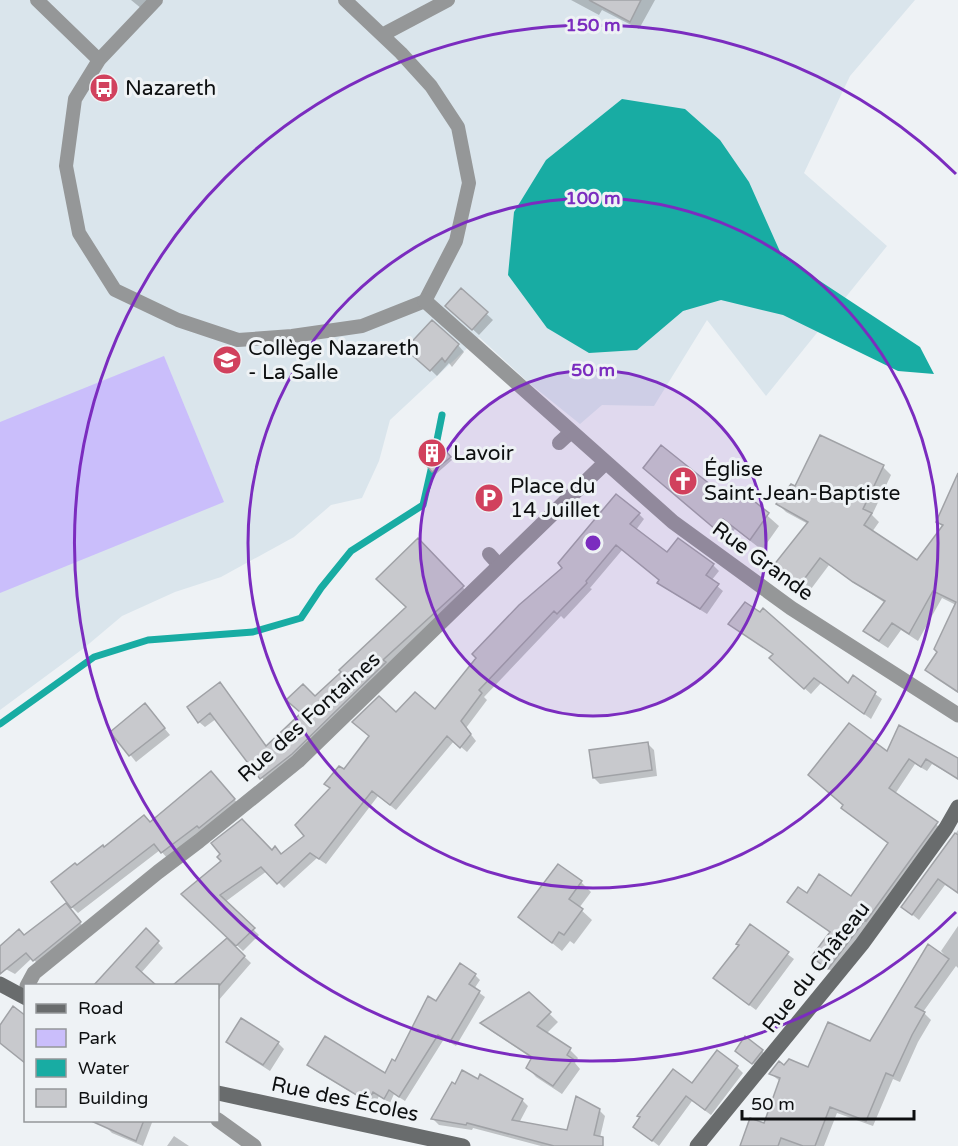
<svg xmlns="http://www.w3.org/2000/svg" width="958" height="1146" font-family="'Varela Round',sans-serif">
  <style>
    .built { fill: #dae5ec }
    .green { fill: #cabefb }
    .water { fill: #18aca3 }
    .shadow { fill: #0003 }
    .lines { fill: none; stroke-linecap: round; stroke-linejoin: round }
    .stream { stroke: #18aca3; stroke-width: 7 }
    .building { fill: #c8c9cd; stroke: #a0a2a6; stroke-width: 1.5 }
    .lane { stroke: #959798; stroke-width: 14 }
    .street { stroke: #959798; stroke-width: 15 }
    .secondary { stroke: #696c6d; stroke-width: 15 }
    .ring { fill: none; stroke: #7b2cbf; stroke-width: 3 }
    .labels { text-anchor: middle; stroke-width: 6; stroke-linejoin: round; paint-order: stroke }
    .poi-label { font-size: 21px; fill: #0d0f10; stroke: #eef2f5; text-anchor: start }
    .street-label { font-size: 21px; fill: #0d0f10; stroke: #eef2f5 }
    .centre { fill: #7b2cbf; stroke: #eef2f5; stroke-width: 3 }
    .ring-label { font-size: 18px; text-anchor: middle; font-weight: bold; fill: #7b2cbf; stroke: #eef2f5; stroke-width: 6; stroke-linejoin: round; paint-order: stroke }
  </style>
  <rect width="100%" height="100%" fill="#eef2f5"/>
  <path class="built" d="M0,0h915l-65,76 -46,97 83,73 -121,150 -59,-76 -53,86 -52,-1 -22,19 -51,-41 -50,-46 -89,83 -11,41 -17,37 -31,7 -37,32 -73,40 -46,15 -53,24 -38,32 -84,62z"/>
  <path class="green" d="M164,356l60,146 -224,91v-171z"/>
  <path class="water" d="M622,99l63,10 35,31 29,42 33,74 138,91 14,27 -36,-3 -115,-56 -62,-15 -38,11 -46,39 -48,3 -42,-25 -39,-53 6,-63 32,-52z"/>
  <path class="shadow" d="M131,0h18l-7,9z
    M571,0h84l-16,29 -37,-19 -3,5z
    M461,290l32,30 -14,15 -25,-23z
    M458,345l6,7 -12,15 -3,-4 -12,13 -29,-28z
    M438,444l14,16 -16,14 -14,-17z
    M883,467l8,8 -19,40 7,7 -7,10 46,30 25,-35 -5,-5 20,-33v204l-23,-15 -8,-8 12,-18 17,-47 -14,-7 -24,43 -17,-11 -13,18 -14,-9 -9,-8 20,-28 -56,-38 -24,32 -26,-18 -8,-8 37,-47 -22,-12 -8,-8 18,-16z
    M656,479l84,24 5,-7 34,30 -17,24 -27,-21 -8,10z
    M639,514l5,5 -8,11 31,24 46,11 6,6 -8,10 12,10 -16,23 -42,-26 -6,-6 2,-2 -38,-31 -33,39 2,1 -28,30 -3,-3 -77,81 3,3 -21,28 10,13 -9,11 -13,-11 -58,69 -18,-14 -52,68 -9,-6 -33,30 -17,-17 -42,31 34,33 -16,16 -60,-57 89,-42 10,4 24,-20 38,-65 52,-57 39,-3z
    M418,540l50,53 -201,191 -51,-65 -11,8 -6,-5 21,-38 47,63 141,-140z
    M730,623l118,63 5,-8 29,21 -11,20 -50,-36 -10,11 -33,-29 -4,-10z
    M151,712l19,23 -34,27 -24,-30z
    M648,744l6,6 3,26 -57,8 -6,-6z
    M887,753l71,7v19l-26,-15 -5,7 -12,-7 -20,30 47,35 -108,144 -15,-11 12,-29 -42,-31 18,-7 44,3 38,-55 -46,-35z
    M217,779l23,27 -72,53 -8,-9 -82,63 -6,-6 5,-41 27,-17 46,-26z
    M958,830v63l-13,-8 -26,35 -16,-13z
    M581,882l10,10 -12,16 13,12 -18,24 -4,-3 -8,10 -42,-34z
    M71,911l14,18 -45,37 -8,-8 -17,16 -15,-8v-18l25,-11z
    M958,926v42l-2,-2 -33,46 8,8 -13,22 -18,40 -7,-3 -20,47 -36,-13 -13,33h-83l24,-21 16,-43 -10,-8 13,-7 25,3 62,-27 76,-85 -6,-7z
    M751,927l43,32 -38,51 -35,-26z
    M146,930l17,18 -22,25 -41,13z
    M227,940l24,23 -33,38v-15z
    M475,975l5,5 -6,9 11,8 -29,49 -12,-7 -39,62 -11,-7 -4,9 -11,-7 -5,10 -60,-36 -5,-5 76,10 11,-12 41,-60z
    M529,994l29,28 -12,12 24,16 8,8 -3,5 5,6 -18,25 -26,-17 -8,-9 5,-9 -42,-28 -8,-8z
    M228,1042l50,1 6,6 -14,22 -36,-23z
    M762,1051l3,3 -10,11 -16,-12z
    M737,1067l6,6 -32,42 -19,-14 -33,45 -24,-19 57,-42z
    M456,1086l66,14 6,6 -9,17 49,9 31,-22 6,6 -7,30h-57l-68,-18 -1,2 -33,-5 -6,-6z
    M108,1120h45l-10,26 -31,-13 -6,-6z
    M174,1136l15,10h-22z"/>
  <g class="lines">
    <path class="stream" d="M435,450l7,-35
      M0,724l94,-67 54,-17 105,-8 48,-14 20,-30 30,-37 72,-46 10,-44"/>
  </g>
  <path class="building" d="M589,0h52l-11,22z
    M461,288l27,24 -16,18 -27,-24z
    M432,320l27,24 -14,18 -3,-4 -12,13 -25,-22z
    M820,435l64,30 -21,44 9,4 -8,12 53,35 26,-35 -7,-3 22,-49v219l-33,-22 12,-18 -3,-3 22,-47 -23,-11 -24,43 -17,-11 -13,18 -16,-10 22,-30 -32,-19 -33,-24 -24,32 -27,-19 39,-49 -32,-18 15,-20 4,2z
    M438,442l13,15 -19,15 -12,-15z
    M661,445l65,52 3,-5 10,9 6,-7 24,19 -19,27 -27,-21 -8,10 -72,-61z
    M616,494l24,19 -10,11 37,28 11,-14 36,26 -8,11 13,9 -19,25 -43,-26 2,-3 -43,-35 -30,36 1,2 -30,31 -3,-3 -75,79 3,3 -21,28 10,13 -11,14 -13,-12 -57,69 -18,-14 -53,68 -9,-6 -33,31 -16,-17 -41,28 35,33 -19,18 -55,-52 40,-33 -4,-4 3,-3 -9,-11 31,-24 30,31 3,-4 6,8 23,-18 -9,-11 35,-37 -6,-4 15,-18 5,3 25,-33 -17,-14 27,-26 17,16 19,-20 20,17 41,-51 -4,-4 47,-49 43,-37 -4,-5z
    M418,538l46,48 -81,74 3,2 -94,92 -32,25 -50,-66 -12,10 -11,-16 33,-25 46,64 35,-33 -15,-13 17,-16 12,12 26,-24 -2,-2 67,-63 -30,-28z
    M745,602l15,10 3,-4 85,75 5,-8 23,17 -12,22 -50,-36 -10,11 -35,-31 4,-4 -45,-30z
    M145,703l20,25 -36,28 -19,-24z
    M849,723l38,28 12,-26 59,33v21l-32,-20 -5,8 -12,-8 -20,29 49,34 -72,99 -1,-1 -37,49 -17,-12 19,-25 -43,-30 11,-15 9,6 12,-19 32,22 37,-53 -47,-35 2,-3 -35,-30z
    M648,742l4,28 -59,8 -4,-28z
    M211,771l24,28 -36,29 -2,-2 -36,27 -7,-9 -83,64 -20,-26 24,-19 2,2 26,-20 1,2 40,-32 6,7z
    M955,833l3,2v58l-20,-14 -26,36 -11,-8z
    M558,864l24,17 -13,18 14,10 -19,26 -5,-3 -7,11 -34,-26z
    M66,903l15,19 -48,39 -7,-8 -26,21v-28l19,-17 5,6z
    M750,924l39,28 -40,53 -36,-27 26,-33 -3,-1z
    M146,928l13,13 -23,26 21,19h-64z
    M227,938l18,18 -26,30h-47z
    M928,944l21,15 -34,48 10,5 -13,23 -19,41 -7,-3 -20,48 -36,-14 -15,39h-12l-22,-8 -3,8h-38l10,-28 14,5 16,-45 -11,-4 10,-13 5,4 5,-6 19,8 20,-45 42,19z
    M460,963l16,11 -7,10 11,7 -30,51 -12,-7 -39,62 -10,-7 -5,9 -11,-7 -5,10 -61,-37 18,-29 60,37 7,-14 3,2 33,-65 8,5z
    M529,992l22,20 -14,14 34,22 -4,7 6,4 -20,27 -27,-18 6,-11 -52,-34z
    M13,1006l13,10 -1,47 -25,-20v-18z
    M241,1018l38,24 -16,23 -37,-23z
    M745,1036l18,14 -11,14 -17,-13z
    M717,1050l21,16 -33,44 -19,-14 -34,45 -19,-14 7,-10 -3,-1 36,-47 19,14z
    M462,1070l16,9 2,-5 43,25 -11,21 55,10 9,-34 24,13 -6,26 9,2v9h-49l-87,-23 -1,2 -35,-6 21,-37 3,2z
    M89,1120h55l-8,21z"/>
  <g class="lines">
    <path class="lane" d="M37,0l62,60
      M156,0l-57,60 -24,39 -9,67 13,67 36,57 63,30 60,20 54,-4 70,-10 63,-25 31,-60 13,-58 -11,-56 -27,-41 -30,-33 -56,-53
      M382,35l66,-35
      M559,443l12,-11
      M489,554l10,11"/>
    <path class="street" d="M425,301l248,221 118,86 167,107
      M27,986l7,-13 124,-101 41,-31 99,-80 307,-298
      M218,1120l36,26"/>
    <path class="secondary" d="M0,984l26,14
      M218,1093l245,53
      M697,1146l165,-202 84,-116 12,-21"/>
  </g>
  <circle cx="593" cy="543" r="173" fill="#7b2cbf" fill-opacity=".12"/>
  <g class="ring">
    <circle cx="593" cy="543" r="173"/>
    <circle cx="593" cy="543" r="345"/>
    <path d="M956 912A518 518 0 1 1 956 174"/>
  </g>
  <defs>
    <g id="bus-disc" transform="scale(1.5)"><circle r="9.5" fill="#d1415d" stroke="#eef2f5"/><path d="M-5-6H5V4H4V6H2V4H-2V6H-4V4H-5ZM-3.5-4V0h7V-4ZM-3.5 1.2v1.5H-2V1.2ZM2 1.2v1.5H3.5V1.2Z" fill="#fff"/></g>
    <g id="school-disc" transform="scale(1.5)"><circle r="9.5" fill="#d1415d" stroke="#eef2f5"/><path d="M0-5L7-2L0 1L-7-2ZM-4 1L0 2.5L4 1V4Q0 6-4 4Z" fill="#fff"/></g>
    <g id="building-disc" transform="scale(1.5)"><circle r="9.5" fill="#d1415d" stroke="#eef2f5"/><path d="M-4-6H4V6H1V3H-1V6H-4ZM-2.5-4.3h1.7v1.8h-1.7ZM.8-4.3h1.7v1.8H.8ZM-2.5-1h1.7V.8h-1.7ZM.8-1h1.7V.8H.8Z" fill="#fff"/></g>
    <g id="church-disc" transform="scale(1.5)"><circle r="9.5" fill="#d1415d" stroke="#eef2f5"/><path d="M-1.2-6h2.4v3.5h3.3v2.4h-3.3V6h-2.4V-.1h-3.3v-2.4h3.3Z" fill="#fff"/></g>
    <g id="parking-disc" transform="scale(1.5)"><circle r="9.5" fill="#d1415d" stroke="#eef2f5"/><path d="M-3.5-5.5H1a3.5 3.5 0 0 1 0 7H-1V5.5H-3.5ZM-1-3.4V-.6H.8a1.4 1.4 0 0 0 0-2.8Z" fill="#fff"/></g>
  </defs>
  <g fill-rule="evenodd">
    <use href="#bus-disc" x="104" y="88"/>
    <use href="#school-disc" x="227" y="360"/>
    <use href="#building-disc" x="432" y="453"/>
    <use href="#church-disc" x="683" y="481"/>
    <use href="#parking-disc" x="489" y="498"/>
  </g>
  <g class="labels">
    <g class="poi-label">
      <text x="125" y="95">Nazareth</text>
      <text x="248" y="355">Collège Nazareth<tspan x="248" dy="24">- La Salle</tspan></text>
      <text x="453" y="460">Lavoir</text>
      <text x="704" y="476">Église<tspan x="704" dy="24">Saint-Jean-Baptiste</tspan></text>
      <text x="510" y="493">Place du<tspan x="510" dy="24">14 Juillet</tspan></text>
    </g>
    <g class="street-label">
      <text transform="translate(763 561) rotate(36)" y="7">Rue Grande</text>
      <text transform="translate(309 717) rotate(-42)" y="7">Rue des Fontaines</text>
      <text transform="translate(816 967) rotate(-52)" y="7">Rue du Château</text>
      <text transform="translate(345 1099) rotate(12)" y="7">Rue des Écoles</text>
    </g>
  </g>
  <circle cx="593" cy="543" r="9" class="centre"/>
  <g class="ring-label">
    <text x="593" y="31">150 m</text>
    <text x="593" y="204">100 m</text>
    <text x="593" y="376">50 m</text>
  </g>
  <rect x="24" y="984" width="195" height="138" fill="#eef2f5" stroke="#949799" stroke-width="1.5"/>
  <rect x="36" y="1004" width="30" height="9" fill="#696c6d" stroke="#949799" stroke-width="1.5"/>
  <text x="78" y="1014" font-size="18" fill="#0d0f10">Road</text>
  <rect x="36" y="1029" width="30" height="18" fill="#cabefb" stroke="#949799" stroke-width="1.5"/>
  <text x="78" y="1044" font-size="18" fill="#0d0f10">Park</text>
  <rect x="36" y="1059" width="30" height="18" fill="#18aca3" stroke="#949799" stroke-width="1.5"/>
  <text x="78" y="1074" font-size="18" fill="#0d0f10">Water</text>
  <rect x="36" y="1089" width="30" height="18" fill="#c8c9cd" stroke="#949799" stroke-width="1.5"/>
  <text x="78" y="1104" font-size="18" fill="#0d0f10">Building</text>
  <path d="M742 1110v9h172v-9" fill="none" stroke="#0d0f10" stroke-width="3"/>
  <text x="751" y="1110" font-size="18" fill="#0d0f10" stroke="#eef2f5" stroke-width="4.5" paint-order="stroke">50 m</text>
</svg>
